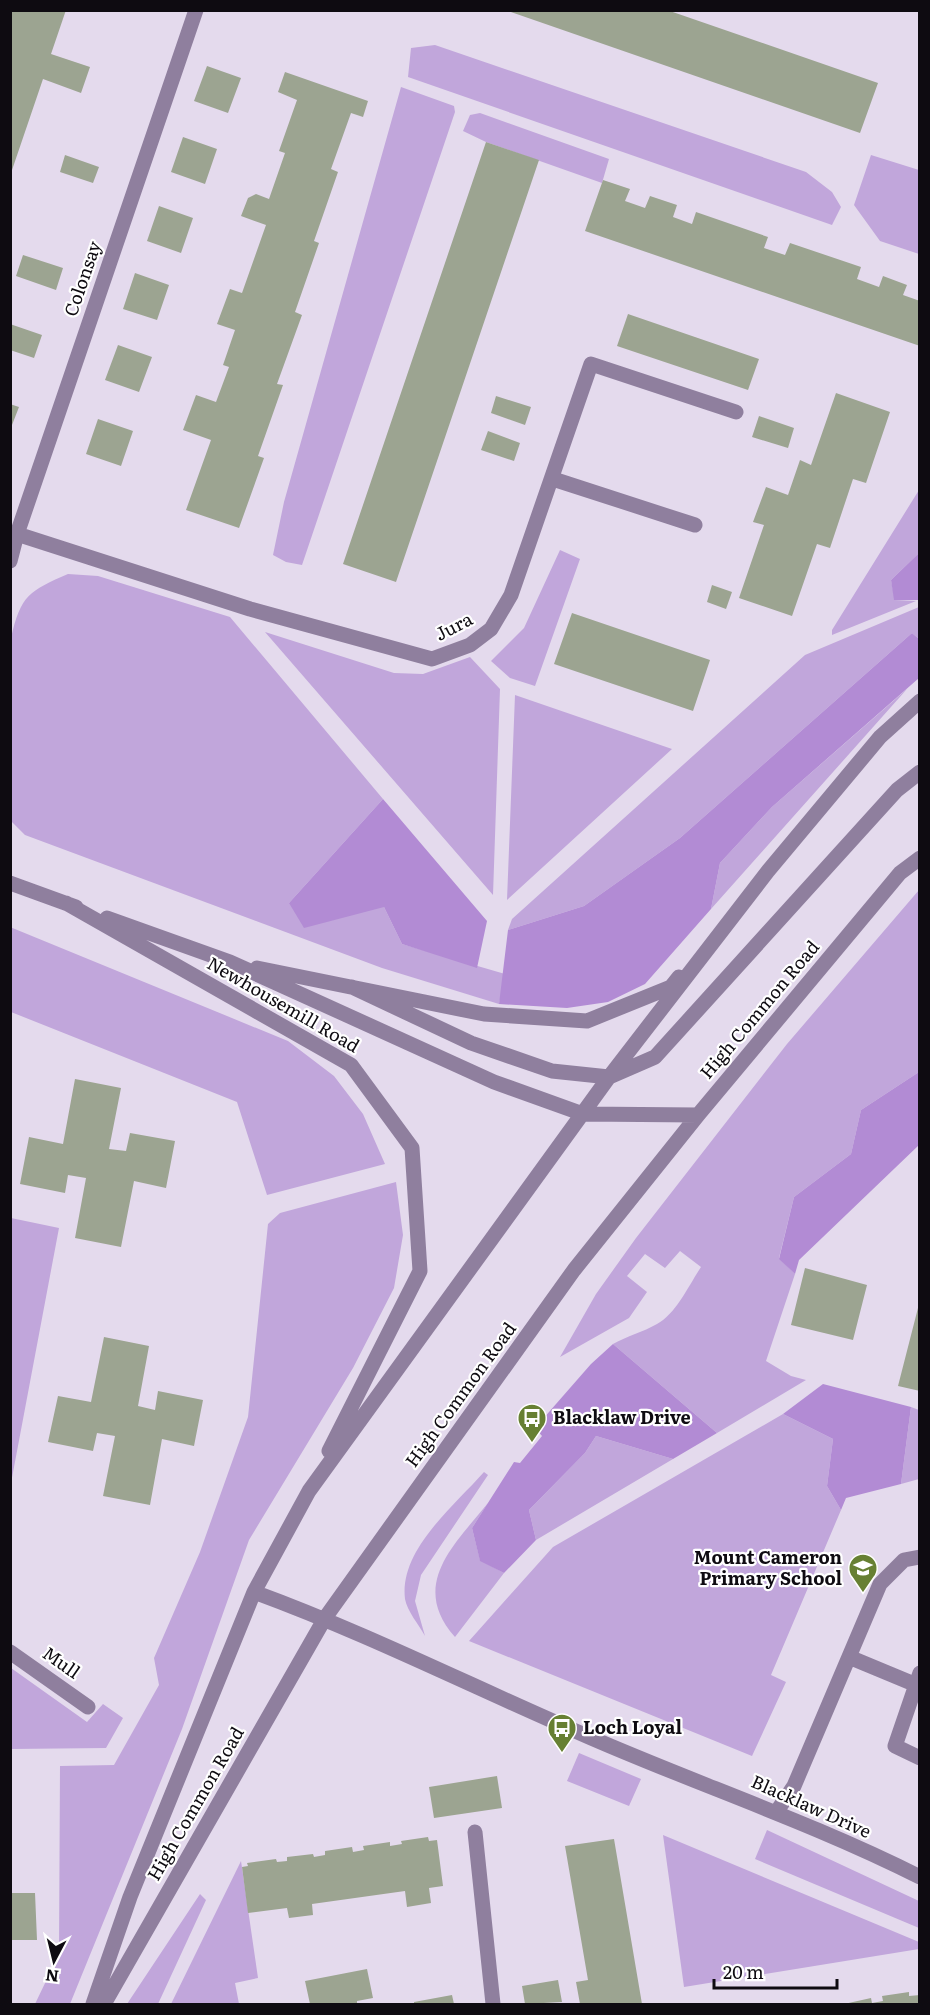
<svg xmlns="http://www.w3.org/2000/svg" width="930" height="2015" font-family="Literata,serif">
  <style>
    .green { fill: #c1a6db }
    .forest { fill: #b28bd4 }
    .building { fill: #9ca491 }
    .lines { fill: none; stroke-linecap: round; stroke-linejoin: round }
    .minor { stroke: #8f7f9e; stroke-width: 15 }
    .labels { text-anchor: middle; stroke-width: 4.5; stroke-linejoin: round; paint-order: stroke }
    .street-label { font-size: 18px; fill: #0e0b11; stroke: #fff }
    .poi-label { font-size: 18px; font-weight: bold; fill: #0e0b11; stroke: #fff; text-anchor: start }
  </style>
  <rect width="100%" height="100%" fill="#e4daed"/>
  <path class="green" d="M435,45l371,127 26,20 9,15 -9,18 -424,-148 3,-29z
    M401,87l53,19 1,6 -153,453 -16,-3 -13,-7 11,-53z
    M480,113l129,46 -7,24 -116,-41 -23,-11 7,-16z
    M871,155l48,15v84l-39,-13 -26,-36z
    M919,490v63l-28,27 4,20 21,1 -84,34v-5z
    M560,550l20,9 -45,127 -25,-8 -19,-17 33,-33z
    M68,574l30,2 132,41 153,182 -94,104 95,4 18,37 103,30 -6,30 -117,-36 -357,-133 -14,-14v-183c10,-43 18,-47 57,-64z
    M919,607v32l-7,-6 -232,205 -96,68 -76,24 4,-11 293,-264z
    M265,632l129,41 29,1 47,-17 30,32 -7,206z
    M907,689l-196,220 9,-46 52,-56z
    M515,695l157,54 -165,151z
    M919,890v182l-58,38 -10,44 -57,43 -15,61 16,16 -29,87 25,15 15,4 -89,53 -104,-89c14,-8 30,-12 44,-20 19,-10 32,-39 44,-57l-21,-16 -15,17 -20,-14 -18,22 20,16 -18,26 -69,39 36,-63 40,-56 151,-194z
    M10,927l278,114 46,35 29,38 22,50 -118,31 -30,-93 -226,-90z
    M396,1182l7,53 -9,53 -41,80 -104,172 -67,189 -112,275h-35l24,-50 1,-188 54,-1 45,-80 -5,-27 46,-106 48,-135 20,-193 12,-11z
    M11,1218l48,10 -48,255 -1,-265z
    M911,1407l8,3v69l-18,5z
    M783,1414l50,25 -6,47 14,24 -70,165 15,7 -34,74 -283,-115 84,-94z
    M596,1436l77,23 -137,81 -7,-30 56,-57z
    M484,1472l4,3 -67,100 -6,26 10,35c-6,-11 -18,-25 -20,-37 -6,-49 49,-93 79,-127z
    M488,1503l-16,25 8,32 24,13 -49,64c-46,-52 -1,-92 33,-134z
    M11,1668l76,54 16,-18 20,14 -17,30 -95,1z
    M579,1753l62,26 -12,27 -62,-25z
    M767,1830l152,71v27l-164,-69z
    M663,1835l256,107v7l-235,38z
    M241,1861l17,117 -23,5 4,21h-68z
    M200,1894l6,6 -48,104h-31z"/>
  <path class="forest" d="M919,553v47h-25l-3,-20z
    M912,633l7,6v39l-147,129 -52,56 -9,46 -66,75 -37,18 -41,6 -68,-4 9,-74 76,-24 96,-68z
    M383,799l104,122 -10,47 -75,-24 -18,-37 -80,21 -15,-25z
    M919,1072v73l-120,115 -4,14 -16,-15 15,-62 57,-43 10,-44z
    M613,1344l104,89 -44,26 -77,-23 -11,17 -56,57 7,30 -32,33 -24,-12 -8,-33 42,-66 6,1 22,-27 -7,-8 56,-64z
    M823,1384l88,23 -10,77 -55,14 -5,12 -14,-24 6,-47 -50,-25z"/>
  <path class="building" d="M10,10h56l-15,44 39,13 -9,26 -38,-14 -32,94z
    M505,10h162l211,73 -18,50z
    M207,66l34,12 -13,35 -34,-12z
    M285,72l83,29 -5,16 -12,-4 -20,56 7,3 -24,69 5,2 -24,69 7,3 -25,69 6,1 -25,71 6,2 -25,70 -53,-18 25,-70 -28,-10 13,-35 20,7 13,-35 -6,-2 12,-35 -18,-6 13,-35 12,4 24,-68 -25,-9 7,-18 8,-4 13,5 16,-46 -6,-2 18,-51 -19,-8z
    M183,137l34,12 -12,35 -34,-12z
    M486,142l53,18 -143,422 -53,-18z
    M65,155l34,12 -6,16 -33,-11z
    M603,180l27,9 -5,12 20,7 5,-12 27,9 -4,12 19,7 4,-12 72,25 -4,11 21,7 5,-12 71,24 -4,12 22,8 4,-11 24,9 -4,10 17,6v45l-335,-115z
    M159,206l34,12 -12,35 -34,-12z
    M23,255l40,13 -7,22 -40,-14z
    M135,273l34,12 -12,35 -34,-11z
    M628,314l131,45 -11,31 -131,-44z
    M10,324l32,11 -8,23 -24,-8z
    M118,345l34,12 -13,35 -34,-12z
    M836,393l54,19 -24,71 -13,-4 -23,69 -13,-4 -25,72 -53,-18 25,-73 -11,-3 13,-35 22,8 12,-35 11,5z
    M496,396l35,11 -6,18 -34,-12z
    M10,404l9,3 -7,18h-2z
    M759,416l35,12 -6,20 -36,-11z
    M98,419l35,12 -12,35 -35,-12z
    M488,431l32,12 -6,18 -33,-11z
    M712,585l20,7 -6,17 -19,-7z
    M572,613l138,47 -17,51 -139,-47z
    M75,1079l46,9 -12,61 17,2 4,-18 45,8 -9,47 -32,-7 -13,66 -46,-9 11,-60 -18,-3 -3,18 -45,-9 9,-47 34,7z
    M805,1268l62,17 -14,55 -62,-15z
    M919,1304h1v87l-22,-5z
    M104,1337l45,9 -11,60 17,4 3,-19 45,9 -9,46 -32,-7 -12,66 -47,-9 12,-60 -18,-3 -4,18 -45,-9 10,-46 33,6z
    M497,1776l5,32 -68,10 -5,-31z
    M428,1837l1,4 8,-1 6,46 -14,2 2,15 -24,4 -2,-16 -93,13 1,11 -24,3 -2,-10 -39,5 -6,-46 6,-1 -1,-3 29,-4 1,3 10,-1v-4l26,-3 1,3 11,-2v-4l27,-4 1,5 11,-2 -1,-4 27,-4v4l12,-2 -1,-3z
    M614,1839l28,165h-62l-4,-22 12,-2 -23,-134z
    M10,1893h25l2,47h-27z
    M367,1969l6,29 -16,3v3h-47l-5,-23z
    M558,1980l4,22 -37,2 -3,-18z
    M909,1992v4l11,-1v9h-76l27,-6 1,5 11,-2 -1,-5z
    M452,1995l2,9h-40v-2z"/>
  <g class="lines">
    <path class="minor" d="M553,479l142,46
      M17,534l233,75 182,50 38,-14 21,-16 20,-34 80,-231 145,48
      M10,561l7,-27 179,-524
      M10,883l66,24
      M66,903l285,162 61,83 8,123 -91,180
      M107,918l123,44 264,120 89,32 115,1
      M257,968l227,46 103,7 84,-34 8,-10
      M352,987l119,56 81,28 57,6 46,-20 242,-267 23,-18
      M254,1592c112,41 217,94 326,141 113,50 229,88 340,144
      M10,1652l78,55
      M849,1657l65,27
      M920,1673l-25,73 25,12
      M777,1811l17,-25 86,-202 24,-24 16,-3
      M475,1832l18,172
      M93,2004l37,-107 124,-305 55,-101 300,-414 159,-206 112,-134 40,-36
      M104,2004l221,-386 249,-348 124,-155 202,-242 20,-15"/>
  </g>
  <defs>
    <g id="bus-pin" transform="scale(1.5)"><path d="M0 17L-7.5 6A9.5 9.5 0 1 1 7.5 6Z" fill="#678033" stroke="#fff"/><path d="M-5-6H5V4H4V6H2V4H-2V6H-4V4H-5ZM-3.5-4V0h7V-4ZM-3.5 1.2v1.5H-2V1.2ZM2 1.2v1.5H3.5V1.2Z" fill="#fff"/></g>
    <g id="school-pin" transform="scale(1.5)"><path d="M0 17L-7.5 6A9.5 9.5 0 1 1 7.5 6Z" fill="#678033" stroke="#fff"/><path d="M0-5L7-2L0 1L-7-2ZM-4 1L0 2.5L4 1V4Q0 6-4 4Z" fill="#fff"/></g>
  </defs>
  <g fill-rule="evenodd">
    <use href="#bus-pin" x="532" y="1418"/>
    <use href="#school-pin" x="863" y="1568"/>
    <use href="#bus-pin" x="562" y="1728"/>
  </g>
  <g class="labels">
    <g class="street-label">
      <text transform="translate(83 279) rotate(-71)" y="6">Colonsay</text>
      <text transform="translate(454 627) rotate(-27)" y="6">Jura</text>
      <text transform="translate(283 1005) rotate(30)" y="6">Newhousemill Road</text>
      <text transform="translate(760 1010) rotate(-50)" y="6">High Common Road</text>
      <text transform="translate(461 1395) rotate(-54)" y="6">High Common Road</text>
      <text transform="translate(61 1663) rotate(35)" y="6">Mull</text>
      <text transform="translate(196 1804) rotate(-60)" y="6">High Common Road</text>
      <text transform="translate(811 1807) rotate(24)" y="6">Blacklaw Drive</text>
    </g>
    <g class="poi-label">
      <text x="553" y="1424">Blacklaw Drive</text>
      <text x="842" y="1564" text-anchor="end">Mount Cameron<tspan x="842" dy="21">Primary School</tspan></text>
      <text x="583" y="1734">Loch Loyal</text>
    </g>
  </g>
  <rect width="930" height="2015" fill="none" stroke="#0e0b11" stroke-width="24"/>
  <g transform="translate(54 1961) rotate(187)" stroke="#ffffff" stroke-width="4.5" paint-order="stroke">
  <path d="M0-4.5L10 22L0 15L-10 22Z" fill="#0e0b11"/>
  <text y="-9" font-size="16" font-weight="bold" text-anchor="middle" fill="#0e0b11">N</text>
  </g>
  <path d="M714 1979v9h123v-9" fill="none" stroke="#0e0b11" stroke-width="3"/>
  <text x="723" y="1979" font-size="18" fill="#0e0b11" stroke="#ffffff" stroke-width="4.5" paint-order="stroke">20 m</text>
</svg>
